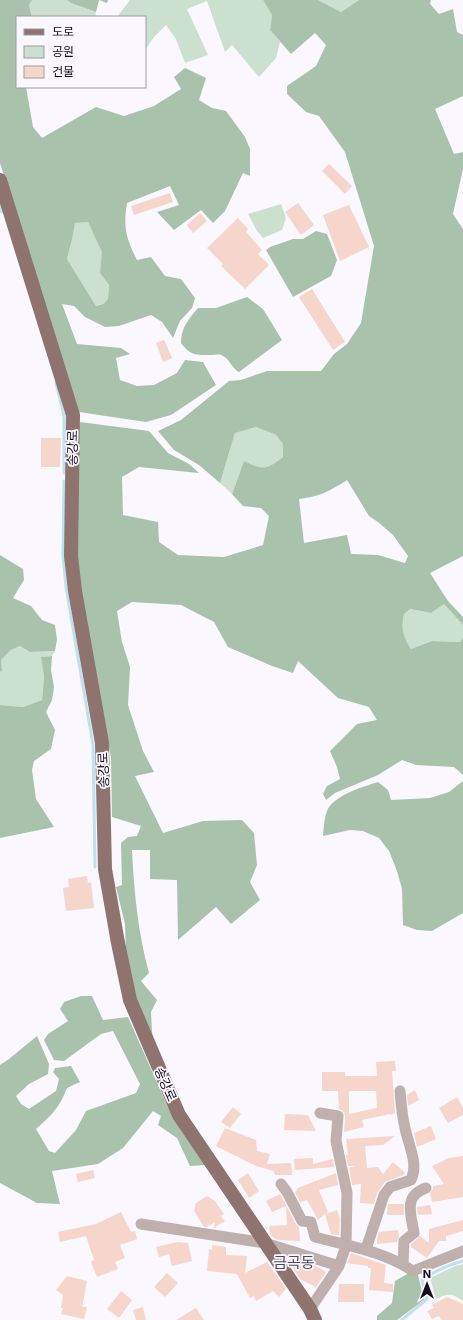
<svg xmlns="http://www.w3.org/2000/svg" width="463" height="1320" font-family="Inter,'Noto Sans KR',sans-serif">
  <style>
    .green { fill: #cbe0ce }
    .forest { fill: #a9c2ac; fill-rule: evenodd }
    .lines { fill: none; stroke-linecap: round; stroke-linejoin: round }
    .stream { stroke: #bee2ed; stroke-width: 3 }
    .building { fill: #f6d5ca; fill-rule: evenodd }
    .minor { stroke: #bfb0ad; stroke-width: 11 }
    .major { stroke: #8e736e; stroke-width: 14 }
    .labels { text-anchor: middle; stroke-width: 3.5; stroke-linejoin: round; paint-order: stroke }
    .street-label { font-size: 13px; fill: #130e19; stroke: #faf7fe }
    .quarter-label { font-size: 15px; fill: #524862; stroke: #faf7fe }
  </style>
  <rect width="100%" height="100%" fill="#faf7fe"/>
  <path class="green" d="M32,0h35l4,3 25,9 -1,5h-63l-3,-12z
    M130,0h133l9,15 -2,15 10,12 -4,16 -17,19 -27,-32 -7,7 -18,-51 -20,8 21,46 -23,8 -9,-24 -10,-14 -12,12 -9,13v-33h-28z
    M318,0h41l-18,12z
    M281,204l5,14 -4,12 -19,8 -6,-7 -9,-17z
    M88,222l15,30 -3,21 9,12 -1,14 -5,5 -7,2 -29,-47 5,-19 3,-17z
    M256,427l20,8 7,9v13c-17,13 -20,13 -39,4l-12,33 -12,-11 15,-50z
    M444,604l19,21v12l-3,5 -28,-1 -21,8c-8,-13 -10,-20 -7,-35l6,-5 21,4z
    M20,646l10,6 25,-1 -3,5 -11,1 3,20 -2,23 -19,7 -23,-2v-33l2,-1 -1,-11 10,-10z
    M463,1264v37c-12,-8 -14,-8 -27,-2l-6,-21 25,-12z"/>
  <path class="forest" d="M0,0h32l-3,5 3,12h-15v70h9l7,40 9,11 54,-31 28,9 30,-10 27,-17 -7,-12 11,-9 21,10 -7,22 13,8 14,3 19,26 5,12v27l-7,-3 -18,38 -12,12 -12,-13 -27,20 -17,-18 22,-7 -9,-19 -43,17c-4,24 -1,35 10,57l14,-3 14,19 16,3 14,19 -3,10 -12,13 -7,17 -11,-16 -11,-7 -32,11 -14,1 -20,-10 -11,-11 -12,-2 15,40 44,4 9,6 -14,4 4,22 17,6 17,-1 23,-12 8,-13 18,2 13,23 -45,30 -25,7 -67,-10 -79,-249zM88,222l14,30 -2,21 9,12 -1,14 -5,5 -7,2 -29,-47 5,-19 3,-17z
    M67,0h41l-1,3 -8,-3 -3,12 -25,-9z
    M263,0h55l23,12 18,-12h72l-1,4 9,10 14,-5 4,23 6,3v61l-28,13 19,45 9,-2v17l-10,45 10,15v327l-33,17 18,28 15,16v8l-19,-21 -13,9 -21,-4 -6,5c-3,15 -1,22 7,35l21,-8 28,1 3,-5v138l-9,-8 -38,-2 -14,-5 -24,15 -43,18 -9,7 -3,-6 4,-8 13,-7 -3,-12 -7,-16 27,-27 20,-4 -8,-13 -31,-9 -40,-37 -5,12 -21,-7 -44,-19 -14,-25 -33,-17 -49,-3 -15,9 5,31 8,25 -2,38 15,46 11,21 -19,4 28,57 40,-12 39,-1 12,13 3,32 -7,17 10,18 -29,24 -15,-17 -38,33 -1,-60 -27,-1v-29h-18c2,42 6,83 17,123l-8,8 16,19 -6,12 2,37 -17,-46 -10,-47 -1,-32 -9,-37 6,-2 -1,-42 7,-6 9,-1 4,-10 -29,-9 -1,-60 -32,-172 -2,-51 3,-112 69,9 19,22 21,11 10,9 -60,-6 -17,10 1,38 35,7 1,20 19,13 46,2 39,-12 6,-29 -8,-8 -18,-2 -11,-12 12,-33c19,9 22,9 39,-4v-13l-7,-9 -20,-8 -21,6 -15,50 -21,-18 -25,-15 -16,-19 23,-11 48,-39 12,-1 26,-9h54l13,-17 13,-10 14,-21 13,-77 -29,-94 -26,-36 -13,-4 -19,-18v-8l29,-20 10,-21 -11,-12 -24,21 -21,-24 2,-15zM347,480l22,36 9,6 15,13 15,21 -3,7 -27,-8 -27,-1 -4,-19 -43,8 -5,-44c22,-3 29,-7 48,-19z
    M316,231l11,3 10,26 -6,16 -38,21 -27,-47 4,-3 23,-8h10z
    M247,297l16,12 19,31 -43,32c-8,-4 -9,-14 -18,-17 -3,-1 -7,0 -10,0 -15,0 -20,1 -30,-12 0,-16 8,-24 17,-35h18z
    M0,555l23,14 1,11 -11,18 18,8 11,14 13,5 2,15 -2,11 -25,1 -10,-6 -9,4 -10,10 1,11 -2,1z
    M52,656l-1,14 3,17 -2,13 -6,12 9,18 -4,19 -17,12 -2,9 4,29 18,28 -54,11v-133l23,2 19,-7 2,-23 -3,-20z
    M463,781v132l-31,18 -15,-1 -14,-5 -1,-36 -5,-18 -8,-20 -10,-13 -16,-7 -13,-1 -27,6c1,-8 1,-18 4,-25 7,-16 35,-24 51,-29l10,8 3,10 39,-2 19,-6z
    M81,996h11l11,24 25,-3 39,88 15,27 23,33 -15,1 -13,-28 -19,-13 3,-9 -8,-5 -30,37 -25,16 -46,7 8,33 -23,-1 -37,-20v-118l9,-6 28,-23 12,28 -1,10 -19,10 -13,12 5,8 8,5 27,-18 3,-12 -6,-7 2,-4 16,-2 9,16 -13,6c-8,20 -15,27 -31,41l13,22 6,2 21,-23 10,-19 50,-18 4,-9 -27,-53 -12,3 -37,27 -10,-1 -10,-20 4,-6 20,-13 -8,-12 4,-7z
    M409,1273l9,2 6,25 -27,20h-20v-4l15,-13 3,-22z"/>
  <g class="lines">
    <path class="stream" d="M0,204l2,8
      M56,383l8,33v57
      M64,481l-1,74 3,32 27,158 2,122
      M402,1320l25,-21 -5,-19c11,-8 27,-15 41,-19"/>
  </g>
  <path class="building" d="M329,164l23,22 -7,8 -23,-23z
    M170,193l3,9 -39,13 -3,-9z
    M298,203l16,22 -13,10 -16,-23z
    M349,205l20,42 -29,14 -17,-46z
    M200,213l7,8 -14,12 -6,-8z
    M238,218l10,11 -2,3 16,18 -4,4 11,11 -24,24 -24,-23 2,-2 -16,-16z
    M312,289l33,53 -12,8 -34,-53z
    M164,340l8,18 -9,4 -7,-19z
    M41,438h20l-1,29h-19z
    M87,876l1,7 3,-1 3,26 -28,3 -3,-23 6,-1 -1,-8z
    M395,1061l1,10h-4l3,42 -5,2v-1l-28,6 2,7 -20,5 1,-16 -2,-5 -4,-2 -1,-18h-16v-19h23v4h32l-1,-14zM349,1091h27l1,17 -28,6z
    M415,1090l4,10 -11,6 -1,-11z
    M457,1097l6,11v7l-15,8 -9,-15z
    M233,1107l8,7 -11,14 -9,-6z
    M285,1114l23,1 8,16 -32,-1z
    M431,1126l5,13 -19,8 -3,-14z
    M225,1128l31,12 1,11 13,3 -3,10 24,-1 1,12h-17l-1,-4 -18,-5 -40,-20z
    M395,1136l-12,9 -18,1 2,22 11,-1 5,7 10,-12 12,11 -2,2 -18,7 -8,11 -3,11 -14,-1 1,-19 -9,1 -3,-17 6,-2h-7l-2,-11h2l-2,-16z
    M463,1156v41l-31,5 -2,-9 3,-4v-3l11,-2 -12,-18 17,-8z
    M313,1158v6l20,-5 1,8 -39,3 -1,-11z
    M93,1170l2,8 -17,4 -2,-8z
    M248,1173l11,18 -10,7 -11,-18z
    M336,1173l2,12 -19,5 9,22 -2,2 11,-4 3,8 -1,17h-2l-6,-1 -6,-20 -7,6 -11,-20 -7,2 -5,-9 3,-5z
    M280,1194l16,30 3,3 1,14 -21,-1 -4,-1 -5,-5 -1,-8 18,-1 -1,-19 -14,6 -6,-11z
    M207,1196l8,5 9,13 -3,2 4,5 -11,7 1,-6 -8,5h-3l-10,-16 2,-8z
    M388,1204h16v11h-17z
    M430,1205l2,9 -14,1 -1,-8z
    M121,1212l10,20 4,-1 2,8 -17,6 5,13 -10,4 3,7 -21,8 -6,-15 3,-2 -8,-24 -26,6 -2,-10 38,-8z
    M463,1220v11l-17,5v5h-7l-12,17 -16,-11v-3l9,-8 9,7v-14z
    M398,1230l1,7 -2,5 -20,2v-5l2,-7z
    M178,1242l10,1 4,18 -20,5 -3,-12 -10,3 -3,-10z
    M212,1245l14,2v8l21,1 -2,17 22,-11 19,27 -7,8 -6,-6 -17,10 -2,-5 -4,2 -13,-24 -30,-3 2,-22 3,1z
    M351,1253l35,12 -2,18 9,1v8l-24,-2 2,-22h-3v-2l-21,-3z
    M289,1258l25,7 12,7 -10,15 -16,-8 -11,-17z
    M167,1273l11,10 -13,14 -11,-10z
    M67,1276l20,5 -5,26h5l-3,12 -23,-5 2,-6h-2l2,-13 -7,-5z
    M339,1284h25v18h-26z
    M121,1291l11,9 -13,18 -12,-9z
    M447,1297l16,7v16h-22l-2,-4 -7,3 -5,-8 7,-3 -2,-3z
    M143,1307l3,13h-10l-3,-10z
    M196,1308l8,12h-28z"/>
  <g class="lines">
    <path class="minor" d="M281,1184l6,8 15,29 9,1 4,15c34,9 68,14 98,34l50,-20
      M141,1224l124,19 74,23 7,-20 1,-53 -11,-52 2,-25 -18,-3
      M366,1249l18,-54 6,-8 21,-7c8,-16 -3,-36 -6,-52 -3,-12 -4,-25 -5,-37
      M403,1265l1,-24 10,-8c-3,-19 -11,-37 12,-45
      M310,1309l29,-43"/>
    <path class="major" d="M0,180l73,235 -2,141 4,35 27,152 3,126 13,74 12,57 49,115 131,194 5,11"/>
  </g>
  <g class="labels">
    <g class="street-label">
      <text transform="translate(72 448) rotate(-89)" y="5">송강로</text>
      <text transform="translate(103 770) rotate(-92)" y="5">송강로</text>
      <text transform="translate(166 1084) rotate(66)" y="5">송강로</text>
    </g>
    <g class="quarter-label">
      <text x="294" y="1268">금곡동</text>
    </g>
  </g>
  <rect x="16" y="16" width="130" height="72" fill="#faf7fe" stroke="#9e9aa2"/>
  <rect x="24" y="29" width="20" height="6" fill="#8e736e" stroke="#9e9aa2"/>
  <text x="52" y="36" font-size="12" fill="#130e19">도로</text>
  <rect x="24" y="46" width="20" height="12" fill="#cbe0ce" stroke="#9e9aa2"/>
  <text x="52" y="56" font-size="12" fill="#130e19">공원</text>
  <rect x="24" y="66" width="20" height="12" fill="#f6d5ca" stroke="#9e9aa2"/>
  <text x="52" y="76" font-size="12" fill="#130e19">건물</text>
  <g transform="translate(427 1284)" stroke="#faf7fe" stroke-width="3" paint-order="stroke">
  <path d="M0-3L7 15L0 10L-7 15Z" fill="#130e19"/>
  <text y="-6" font-size="11" font-weight="bold" text-anchor="middle" fill="#130e19">N</text>
  </g>
</svg>
